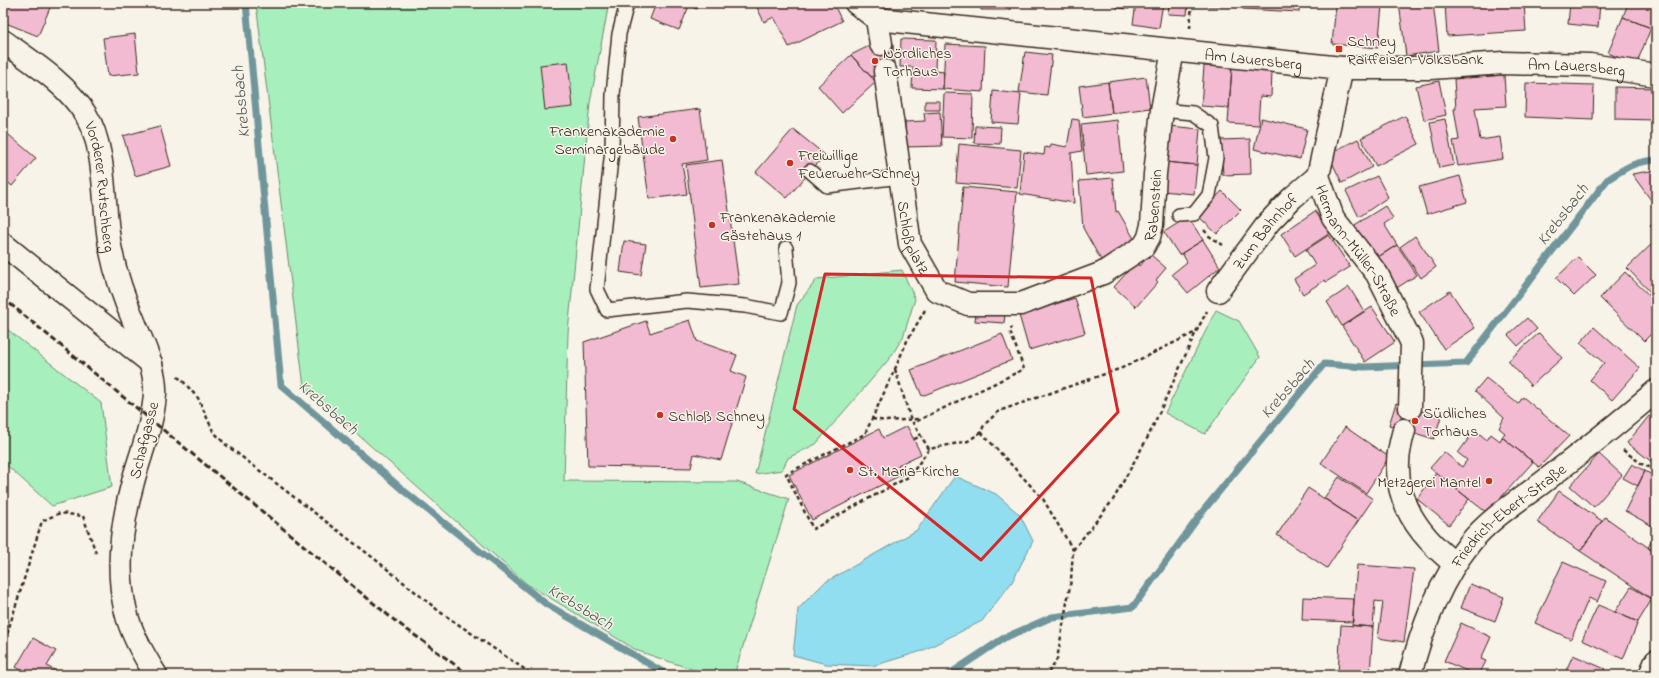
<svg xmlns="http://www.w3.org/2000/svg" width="1659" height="678" font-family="'Indie Flower',sans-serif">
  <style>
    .green { fill: #a7efbd; stroke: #718c6e }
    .water { fill: #91def0; stroke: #6f969c }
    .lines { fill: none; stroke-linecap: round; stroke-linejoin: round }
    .stream { stroke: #6f969c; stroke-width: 7 }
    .building { fill: #f2bbd2; stroke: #3b2a1e }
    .lane-casing { stroke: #3b2a1e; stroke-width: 16 }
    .street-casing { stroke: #3b2a1e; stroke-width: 25 }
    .secondary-casing { stroke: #3b2a1e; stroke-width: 25 }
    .path { stroke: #3b2a1e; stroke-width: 2.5; stroke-dasharray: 4 3; stroke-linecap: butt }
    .lane { stroke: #f7f3e8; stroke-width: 13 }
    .street { stroke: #f7f3e8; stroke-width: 22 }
    .secondary { stroke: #f7f3e8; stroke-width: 22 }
    .rail { stroke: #3b2a1e; stroke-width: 3; stroke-dasharray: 6 3; stroke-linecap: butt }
    .marked { fill: none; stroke: #d62828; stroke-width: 3; stroke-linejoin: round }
    .poi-dot { fill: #c8321e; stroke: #f7f3e8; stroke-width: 1.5 }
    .labels { text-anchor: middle; stroke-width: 3; stroke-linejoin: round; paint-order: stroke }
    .poi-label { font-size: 16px; fill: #3b2a1e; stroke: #f7f3e8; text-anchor: start }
    .street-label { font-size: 16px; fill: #3b2a1e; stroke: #f7f3e8 }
    .water-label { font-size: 17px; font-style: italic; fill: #505752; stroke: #f7f3e8 }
  </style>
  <rect width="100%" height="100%" fill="#f7f3e8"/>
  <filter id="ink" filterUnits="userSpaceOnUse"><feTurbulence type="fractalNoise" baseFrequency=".025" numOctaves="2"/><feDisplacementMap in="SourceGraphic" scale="8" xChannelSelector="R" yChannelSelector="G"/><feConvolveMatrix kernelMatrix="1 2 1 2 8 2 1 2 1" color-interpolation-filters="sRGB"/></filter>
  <g filter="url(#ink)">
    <path class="green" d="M256,3h353l-19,100 -22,230 -4,148 173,1 52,17 -55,176h-25l-71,-24 -111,-67 -223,-197z
      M902,270l13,29 -12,38 -13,21 -74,86 -28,14 -6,12 -27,4 42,-169 20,-26z
      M1216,310l23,11 21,36 -55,77 -40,-21z
      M3,326l98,77 11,84 -60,19 -49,-44z"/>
    <path class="water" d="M955,476l41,18 24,21 13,26 -21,41 -30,39 -60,30 -49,15 -47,-2 -33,-9 5,-46 26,-26 93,-53z"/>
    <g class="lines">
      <path class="stream" d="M246,3l35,382 123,106 142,113 122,71
        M948,675l56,-37 48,-21 81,-10 70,-96 121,-147 40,3 102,-4 141,-183c20,-13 25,-18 49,-20"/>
    </g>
    <path class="building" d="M3,3h49l-14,33 -35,-14z
      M656,3h43l-2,6 -8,-3 -10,24 -29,-11z
      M755,3h78l9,18 -53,26 -15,-30 -10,5z
      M981,3h29v7h-29z
      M1117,3h13l-1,6 -12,-1z
      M1136,3h27l-4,25 -26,-4z
      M1169,3h19l-1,12 -19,-1z
      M1208,3h28v3h-28z
      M1243,3h56v9l-56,-3z
      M1341,3h49v3h-8l-4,42 -46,-4 4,-39 5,1z
      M1399,3h34l6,48 -33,5z
      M1445,3h79l2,28 -79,5z
      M1529,3h27v1l-27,3z
      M1570,3h30l-2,24 -30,-3z
      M1628,3h28v13l-5,12 -28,-11z
      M1623,17l28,11 -15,37 -28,-12z
      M135,34l4,39 -31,3 -5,-38z
      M901,39l35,1 -1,31 9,1 -1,17 -31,-1 1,-21h-13z
      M893,43l1,23 -23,11 -20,-22 20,-10z
      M945,44l40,2 -2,46 -40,-3z
      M1025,52l27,3 -5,40 -28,-3z
      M851,55l25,27 -34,31 -24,-27z
      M568,62l5,45 -28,3 -5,-45z
      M1204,66l28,1 -3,41 -28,-2z
      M1232,67l40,3 -1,27 -11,-1 -2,29 -30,-2z
      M1504,75l2,31 -31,2 5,32 20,-3 3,22 -45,7 -5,-25 6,-1 -5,-31h2l-2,-30z
      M1146,77l4,31 -38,5 -4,-31z
      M1439,81l7,34 -22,5 -8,-34z
      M1108,82l4,31 -29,4 -4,-31z
      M1526,83l68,2 -1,35 -68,-3z
      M1615,87l41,1v32l-41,-1z
      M993,91l28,3 -3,30 -27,-2z
      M944,93l29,1 -1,44 -30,-1z
      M925,101h15v9h-15z
      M700,109l7,51 -25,4 5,30 -38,5 -11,-82z
      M940,112l2,34 -36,1 -1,-25 20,-1 -1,-8z
      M1405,116l14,28 -43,22 -15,-28z
      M1261,118l46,11 -7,30 -46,-10z
      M1072,119l7,1 3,31 -11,2 3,50 -54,-9 4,-42 20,3 1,-8 5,1 1,-4 16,3z
      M1445,119l9,46 -15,3 -9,-46z
      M1118,120l5,51 -37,4 -5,-51z
      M160,126l11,40 -36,10 -12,-40z
      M975,126l26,1 -1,17 -26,-1z
      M1169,126l31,3 -3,36 -32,-3z
      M793,129l32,26 -38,43 -31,-26z
      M3,130l33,28 -24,28 -9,-8z
      M1250,139l1,35 -28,1 -2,-35z
      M1358,139l14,28 -30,16 -14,-29z
      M959,144l62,6 -4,38 -61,-5z
      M722,160l17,124 -38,4 -15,-123z
      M1165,162l32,3 -3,29 -32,-3z
      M1656,170v37l-24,-33z
      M1377,176l11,21 -29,20 -13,-26z
      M1460,176l7,26 -40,12 -8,-27z
      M1113,178l3,34 2,-1 18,31 -34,20 -19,-34 -4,-47z
      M963,187l54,5 -9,95 -53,-5z
      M1222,191l19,19 -24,24 -19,-18z
      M1385,206l8,12 -9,6 13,21 -22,14 -22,-33z
      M1315,211l15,22 -35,23 -14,-22z
      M1188,217l15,23 -24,15 -15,-23z
      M1656,220v11l-6,-6z
      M1329,235l21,32 -24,15 -1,-2 -22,14 -9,-15 21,-14 -9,-15z
      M1415,236l21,31 -15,11 -21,-31z
      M1203,240l17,27 -32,26 -16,-19 15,-12 -5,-9z
      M1656,240v58l-29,-30z
      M624,241l22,3 -5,31 -21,-3z
      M1397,245l20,30 -22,14 -20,-30z
      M1150,254l16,14 -10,12 2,2 -22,25 -22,-20 21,-24 5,3z
      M1578,257l18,18 -22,21 -18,-18z
      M1625,272l31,30v31l-2,-2 -10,10 -44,-43z
      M1349,287l15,24 -22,15 -15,-24z
      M1450,291l25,37 -31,21 -25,-37z
      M1075,298l10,35 -56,17 -10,-35z
      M977,304l29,2 -2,17 -29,-2z
      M1372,307l23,35 -30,20 -23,-36z
      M1527,318l10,11 -19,17 -10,-11z
      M690,320l7,21 40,14 -6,16 15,6 -25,83 -27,-6 -3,14 -103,-2 -4,-124 62,-21 4,12z
      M1594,327l46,41 -28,32 -22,-20 14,-17 -24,-20z
      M1539,333l23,25 -31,28 -23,-25z
      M1002,334l10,26 -90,36 -11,-26z
      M1486,378l32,26 5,-7 46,39 -30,31 -37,-30 3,-4 -6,-5 5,-10 -29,-27z
      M1396,403l45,14 -7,22 -45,-14z
      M1649,416l7,5v44l-29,-22z
      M907,426l14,28 -23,11 5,9 -91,46 -23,-45 90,-46 4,9z
      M1345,427l44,30 -23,36 -45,-30z
      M1475,430l12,10 4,-6 9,7 2,-4 31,25 -46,51 -57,-45 14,-16 18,15 5,-7 -9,-7z
      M1599,454l23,21 -28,32 -24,-21z
      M1632,464l13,7 -7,15 -15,-8z
      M1645,471l11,6v51l-31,-17z
      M1436,473l33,26 -20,26 -32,-26z
      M1339,477l34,22 -15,22 -34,-23z
      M1308,488l50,33 -31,47 -50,-33z
      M1559,491l43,30 -22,30 -43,-29z
      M1605,517l51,36v38l-4,8 -72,-48z
      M1656,531v22l-8,-5z
      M1563,562l43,19 -9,21 -8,-4 -18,41 -36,-16z
      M1357,565l57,4 -10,73 -26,-4 5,-36 -8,-1 -2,26 -21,-2z
      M1470,584l34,13 -9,24 -34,-13z
      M1631,587l21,12 -14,23 -23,-10z
      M1303,597l51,2 -1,23 -51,-2z
      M1598,605l40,17 -15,37 -41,-19z
      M1461,623l30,14 -10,22 5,2 -7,14h-3l-32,-14z
      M1341,625l32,2 -3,48 -32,-2z
      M33,638l23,13 -9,15 15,9h-33l-13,-8z
      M1573,655l32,14 -2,6h-39z"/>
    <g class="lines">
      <g class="lane-casing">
        <path id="lane" d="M627,3l-8,31 -6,61 -1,55 -15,139 10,21 80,-9 58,5 36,7 8,-30 -3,-35
          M1162,110l31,3 19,13 4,32 -7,37 -15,19 -15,1
          M810,171l17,15 73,-9"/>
      </g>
      <g class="street-casing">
        <g id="street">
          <path id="s1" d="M856,3l21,16 465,49h88l73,-5 87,2 66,10"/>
          <path d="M877,19l4,25"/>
          <path id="s2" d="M3,41c29,21 64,43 83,74 22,35 16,96 25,136 5,25 14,50 24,73 9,23 21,44 20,70 -2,29 -13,56 -21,84 -12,43 -19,91 -8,134 5,22 18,44 30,63"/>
          <path id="s3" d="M1342,68l-24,108 15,42 44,56 35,69 -2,65"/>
          <path id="s4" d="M885,71l25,173 27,47 31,13h53l82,-31 41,-27 5,-9 3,-12 3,-51 7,-64 11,-60"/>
          <path d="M3,244l148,119"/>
          <path id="s5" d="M1218,291l51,-69 23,-24 26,-22"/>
          <path d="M1404,430c-3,11 -6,22 -6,33 -2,43 25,76 57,101"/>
          <path d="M1650,675l6,-14"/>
        </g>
      </g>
      <g class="secondary-casing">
        <g id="secondary">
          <path id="s6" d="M1410,675c12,-47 29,-93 60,-132 19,-24 48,-42 72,-60 39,-30 77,-60 114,-92"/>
        </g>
      </g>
      <path class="path" d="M1190,28l2,-25
        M1204,230l5,6 14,9
        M925,310l-18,31 -12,28 -30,65 -79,40 27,55 97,-53 19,-27 39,-8 13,-9 3,-7 15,-14 123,-43 74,-36 11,-21
        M895,369l16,51
        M177,377l4,2 17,19 15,33 12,13 151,116 64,52 93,63
        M872,419l14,2 33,-2
        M981,432l62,67 30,51 -2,30 -14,79 -10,16
        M914,439l8,-3
        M929,449l-16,-26 111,-54 -14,-38 2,-4
        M1623,450l19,14 14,6
        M1073,550l40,-50 36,-65 47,-103
        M3,647l39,-126 18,-8 23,3 13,37"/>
      <use href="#lane" class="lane"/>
      <use href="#street" class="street"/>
      <use href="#secondary" class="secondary"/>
      <path class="rail" d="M3,298l391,322 75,55"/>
    </g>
  </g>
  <path class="marked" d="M825,274l266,4 27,134 -137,148 -187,-151z"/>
  <g class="poi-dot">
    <rect x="1335" y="45" width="8" height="8" rx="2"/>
    <circle cx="875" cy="61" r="4"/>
    <circle cx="673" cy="139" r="4"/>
    <circle cx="790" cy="163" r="4"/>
    <circle cx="712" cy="225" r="4"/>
    <circle cx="660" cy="415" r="4"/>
    <circle cx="1415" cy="421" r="4"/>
    <circle cx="850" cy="470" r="4"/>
    <circle cx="1489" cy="481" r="4"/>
  </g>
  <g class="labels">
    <g class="poi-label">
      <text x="1347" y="46">Schney<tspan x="1347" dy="18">Raiffeisen-Volksbank</tspan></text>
      <text x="883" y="58">Nördliches<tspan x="883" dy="18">Torhaus</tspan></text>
      <text x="665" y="136" text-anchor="end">Frankenakademie<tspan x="665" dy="18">Seminargebäude</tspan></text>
      <text x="798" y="160">Freiwillige<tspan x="798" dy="18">Feuerwehr Schney</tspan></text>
      <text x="720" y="222">Frankenakademie<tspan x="720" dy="18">Gästehaus 1</tspan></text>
      <text x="1423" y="418">Südliches<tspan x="1423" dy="18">Torhaus</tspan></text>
      <text x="668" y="421">Schloß Schney</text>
      <text x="858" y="476">St. Maria-Kirche</text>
      <text x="1481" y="487" text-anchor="end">Metzgerei Mantel</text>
    </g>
    <g class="street-label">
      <text dy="6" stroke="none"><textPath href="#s1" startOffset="405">Am Lauersberg</textPath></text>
      <text dy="6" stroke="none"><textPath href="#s1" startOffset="729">Am Lauersberg</textPath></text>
      <text dy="6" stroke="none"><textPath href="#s2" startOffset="186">Vorderer Rutschberg</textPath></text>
      <text dy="6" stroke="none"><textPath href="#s4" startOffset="495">Rabenstein</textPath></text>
      <text dy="6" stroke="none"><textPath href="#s5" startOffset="76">Zum Bahnhof</textPath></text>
      <text dy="6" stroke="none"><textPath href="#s4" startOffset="169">Schloßplatz</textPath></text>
      <text dy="6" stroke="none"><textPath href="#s3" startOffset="196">Hermann-Müller-Straße</textPath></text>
      <text transform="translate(143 440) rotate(-76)" y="6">Schafgasse</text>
      <text dy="6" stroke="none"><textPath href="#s6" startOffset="193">Friedrich-Ebert-Straße</textPath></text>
    </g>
    <g class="water-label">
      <text transform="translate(240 102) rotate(-95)" y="6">Krebsbach</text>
      <text transform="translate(1562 214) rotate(-52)" y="6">Krebsbach</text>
      <text transform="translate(1287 388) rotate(-49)" y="6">Krebsbach</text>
      <text transform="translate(329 407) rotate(41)" y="6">Krebsbach</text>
      <text transform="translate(581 606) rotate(31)" y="6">Krebsbach</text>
    </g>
  </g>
  <rect width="1659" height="678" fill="none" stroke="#f7f3e8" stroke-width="16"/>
  <rect x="8" y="8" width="1643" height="662" fill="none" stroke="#3b2a1e" stroke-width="1.5" filter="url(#ink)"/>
</svg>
